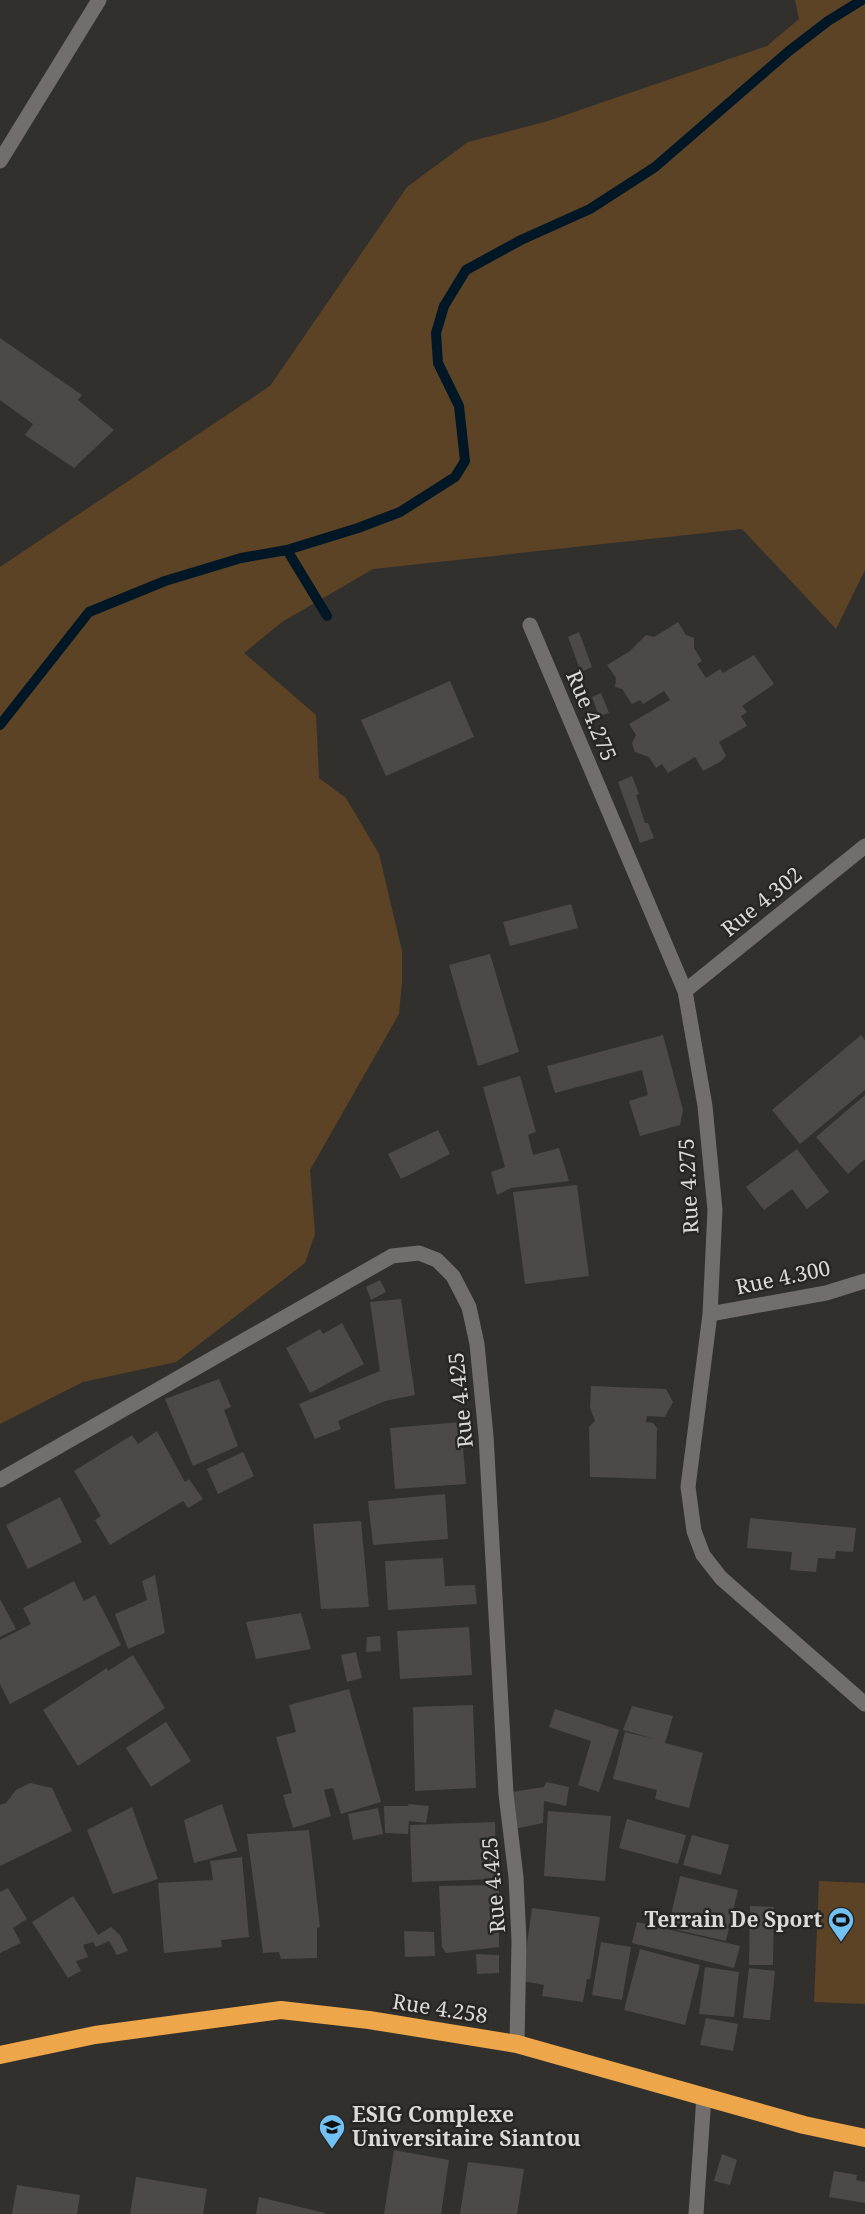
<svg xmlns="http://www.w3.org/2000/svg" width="865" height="2214" font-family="'Noto Serif',serif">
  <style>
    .green { fill: #5c4325 }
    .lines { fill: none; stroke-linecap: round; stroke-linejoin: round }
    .stream { stroke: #011725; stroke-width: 10 }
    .building { fill: #4c4946 }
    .lane { stroke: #716e6b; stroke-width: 15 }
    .street { stroke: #716e6b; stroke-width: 15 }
    .highway { stroke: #eda64a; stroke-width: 18 }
    .labels { text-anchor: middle; stroke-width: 5; stroke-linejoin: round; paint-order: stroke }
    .street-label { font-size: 21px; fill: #dcdad9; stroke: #282623 }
    .poi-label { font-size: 21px; font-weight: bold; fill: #dcdad9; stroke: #282623; text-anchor: end }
  </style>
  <rect width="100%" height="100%" fill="#32302d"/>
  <path class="green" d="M795,0h70v570l-29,59 -94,-100 -369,40 -91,53 -38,31 72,62 3,63 27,20 33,56 23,97v31l-3,32 -89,156 5,64 -10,29 -129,99 -93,20 -83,42v-857l270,-181 137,-199 61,-45 80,-21 219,-75 32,-27z
    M819,1881l46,2v121l-51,-2z"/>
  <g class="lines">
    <path class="stream" d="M287,550l40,66
      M0,725l89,-113 76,-31 76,-23 46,-8 71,-22 42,-16 55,-35 10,-16 -6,-55 -21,-43 -2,-30 8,-27 22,-36 55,-30 69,-31 65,-42 134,-116 39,-30 34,-21"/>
  </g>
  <path class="building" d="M0,338l82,57 -4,5 36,30 -40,38 -49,-33 8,-11 -33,-24z
    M678,622l8,13 8,3v10l8,13 -5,3 9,14 14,-9 3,4 31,-18 20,29 -32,22 5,6 -6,4 6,10 -28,16 7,14 -6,6 -17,9 -8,-14 -27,16 -6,-9 -6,4 -7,-11 -14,-5 -3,-9 4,-8 -7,-11 41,-24 -6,-9 -21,13 -3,-4 -8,4 -10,-15 -7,-2 1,-9 -9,-13 23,-14 16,-16 8,2z
    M579,632l13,35 -11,5 -13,-35z
    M450,681l24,56 -88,39 -25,-56z
    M601,693l8,20 -10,3 -7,-19z
    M632,776l7,18 -3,1 9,28h3l6,15 -14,5 -22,-61z
    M794,865l7,9 -25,20 -8,-8z
    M571,904l7,24 -68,18 -7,-24z
    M490,954l29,98 -41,14 -29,-101z
    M663,1035l20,75 -3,15 -40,11 -11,-35 19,-6 -6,-25 -87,23 -8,-27z
    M861,1035l4,5v50l-65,54 -28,-34z
    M520,1076l16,56 -8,3 5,20 26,-7 10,33 -58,7 -14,7 -6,-23 14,-5 -22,-80z
    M865,1095v64l-17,15 -32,-37z
    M438,1130l12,24 -49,25 -13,-25z
    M797,1149l32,43 -22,17 -15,-20 -28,21 -18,-23z
    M577,1185l12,91 -64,8 -12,-92z
    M380,1280l6,12 -15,8 -5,-13z
    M401,1299l14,96 -30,6 -47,20 3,8 -26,10 -16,-35 81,-33 -10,-69z
    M342,1323l22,41 -54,29 -24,-45 34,-19 3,5z
    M219,1379l12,28 -7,3 14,36 -45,20 -28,-67z
    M591,1386l75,3 7,13 -8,15 -18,-1 -1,6 7,1 4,5 -1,51 -66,-2 -1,-50 6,-6 -5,-13z
    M461,1422l5,62 -71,5 -5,-61z
    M157,1431l28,51 4,-3 14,20 -15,9 -5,-7 -73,44 -15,-25 6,-4 -27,-45 58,-36 6,9z
    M243,1452l11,24 -36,18 -11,-25z
    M445,1494l3,45 -75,6 -5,-44z
    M60,1497l22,45 -54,27 -22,-44z
    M750,1518l106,10 -3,24 -17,-1 -1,8 -17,-1 -2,14 -26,-2 2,-18 -45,-4z
    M361,1521l8,86 -48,2 -8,-85z
    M443,1558l2,28 30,-1 2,19 -89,6 -3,-49z
    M155,1575l10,58 -37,16 -13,-35 32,-14 -5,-19z
    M74,1581l10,20 11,-6 26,50 -111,59 -10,-20v-44l31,-16 -8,-16z
    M0,1599l16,30 -16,8z
    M301,1613l10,36 -55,10 -10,-37z
    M469,1627l3,48 -72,4 -3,-48z
    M380,1636l1,15 -15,1 1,-15z
    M356,1652l6,26 -15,4 -6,-27z
    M133,1655l32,53 -87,58 -35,-56 64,-42 1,3z
    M349,1689l32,113 -40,12 -8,-26 -9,2 7,26 -38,12 -10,-33 9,-2 -16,-56 20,-5 -7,-27z
    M473,1705l3,83 -61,3 -2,-84z
    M632,1706l41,10 -8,27 38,10 -14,55 -34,-9 2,-9 -44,-11 12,-47 30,7 -32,-9z
    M555,1709l64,21 -20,62 -21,-7 13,-44 -42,-14z
    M166,1722l25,39 -40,26 -25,-39z
    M546,1782l23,5 -3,19 -22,-5 -1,22 -29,6 -2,-37 32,-5z
    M30,1783l22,5 20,43 -72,35v-61l6,-2 10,-13z
    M222,1804l15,47 -43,12 -10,-43z
    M409,1804l20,2 -3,17 -17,-2 -1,13 -23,-1 -1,-27h24z
    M132,1807l26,72 -45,15 -26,-64z
    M378,1808l5,26 -30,6 -5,-26z
    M548,1811l63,5 -6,65 -61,-5z
    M627,1819l59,16 -8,29 -59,-16z
    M495,1822l1,57 -84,3 -2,-57z
    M309,1830l11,97 -3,1v30l-36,1 -2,-7 -16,1 -16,-119z
    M692,1835l37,10 -8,30 -38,-10z
    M242,1857l7,80 -28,3 1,7 -58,6 -6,-70 55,-3 -3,-19z
    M680,1876l58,14 -12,51 -58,-13z
    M499,1885v62l-53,6 -4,-6 -3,-61z
    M8,1888l19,31 -14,9 8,15 -21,10v-61z
    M73,1896l25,39 13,-8 9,8 8,16 -11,4 -8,-14 -13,6 -3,-5 -10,3 5,12 -12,4 5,10 -13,7 -36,-56z
    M750,1906l24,1 -1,58h-24z
    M532,1908l68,9 -10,62h-3l-4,23 -41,-6 2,-11 -22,-4z
    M637,1922l103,24 -6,22 -102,-25z
    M404,1931l30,1 1,24 -30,1z
    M601,1942l30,5 -9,53 -30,-5z
    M640,1949l60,16 -15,60 -61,-15z
    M476,1954l23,1v18l-22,1z
    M705,1967l34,5 -5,45 -35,-3z
    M749,1968l26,3 -5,49 -27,-2z
    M706,2018l32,6 -5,27 -33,-6z
    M394,2150l55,10 -8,54h-57z
    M722,2154l15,6 -7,25 -16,-4z
    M468,2162l56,7 -7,45h-57z
    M834,2171l23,4 -1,5 9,2v21l-36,-6z
    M136,2177l71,12 -4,25h-73z
    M17,2185l63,10 -3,19h-65z
    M259,2197l66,16v1h-69z"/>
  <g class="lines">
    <path class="lane" d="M696,2214l8,-118"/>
    <path class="street" d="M0,161l99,-161
      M530,625l155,366 20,115 10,104 -5,104 -22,173 6,44 9,24 18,23 144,126
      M685,991l180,-145
      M710,1314l116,-21 39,-12
      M0,1480l392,-224 27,-3 18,7 16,16 16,31 8,37 9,92 20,358 10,83 3,64 -2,103"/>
    <path class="highway" d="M0,2055l95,-20 186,-25 88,10 148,24 287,81 61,13"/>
  </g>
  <defs>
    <g id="stadium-pin" transform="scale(1.35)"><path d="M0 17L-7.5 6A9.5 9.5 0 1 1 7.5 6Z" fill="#71c1f5" stroke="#282623"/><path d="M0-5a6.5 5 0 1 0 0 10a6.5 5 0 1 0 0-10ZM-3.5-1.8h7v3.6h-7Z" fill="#111"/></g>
    <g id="university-pin" transform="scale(1.35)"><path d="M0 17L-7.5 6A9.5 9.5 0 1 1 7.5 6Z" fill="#71c1f5" stroke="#282623"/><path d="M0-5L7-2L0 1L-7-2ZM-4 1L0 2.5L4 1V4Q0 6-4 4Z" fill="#111"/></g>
  </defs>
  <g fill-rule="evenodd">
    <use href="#stadium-pin" x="841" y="1920"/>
    <use href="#university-pin" x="332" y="2127"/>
  </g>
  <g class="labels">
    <g class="street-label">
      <text transform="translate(591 716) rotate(67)" y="7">Rue 4.275</text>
      <text transform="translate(762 902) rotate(-39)" y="7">Rue 4.302</text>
      <text transform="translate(689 1186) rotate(-93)" y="7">Rue 4.275</text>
      <text transform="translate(783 1278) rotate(-12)" y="7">Rue 4.300</text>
      <text transform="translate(461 1400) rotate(-96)" y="7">Rue 4.425</text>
      <text transform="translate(494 1885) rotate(-95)" y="7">Rue 4.425</text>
      <text transform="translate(440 2009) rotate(9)" y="7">Rue 4.258</text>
    </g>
    <g class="poi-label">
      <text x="822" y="1927">Terrain De Sport</text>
      <text x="352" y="2122" text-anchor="start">ESIG Complexe<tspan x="352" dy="24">Universitaire Siantou</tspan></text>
    </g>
  </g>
</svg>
